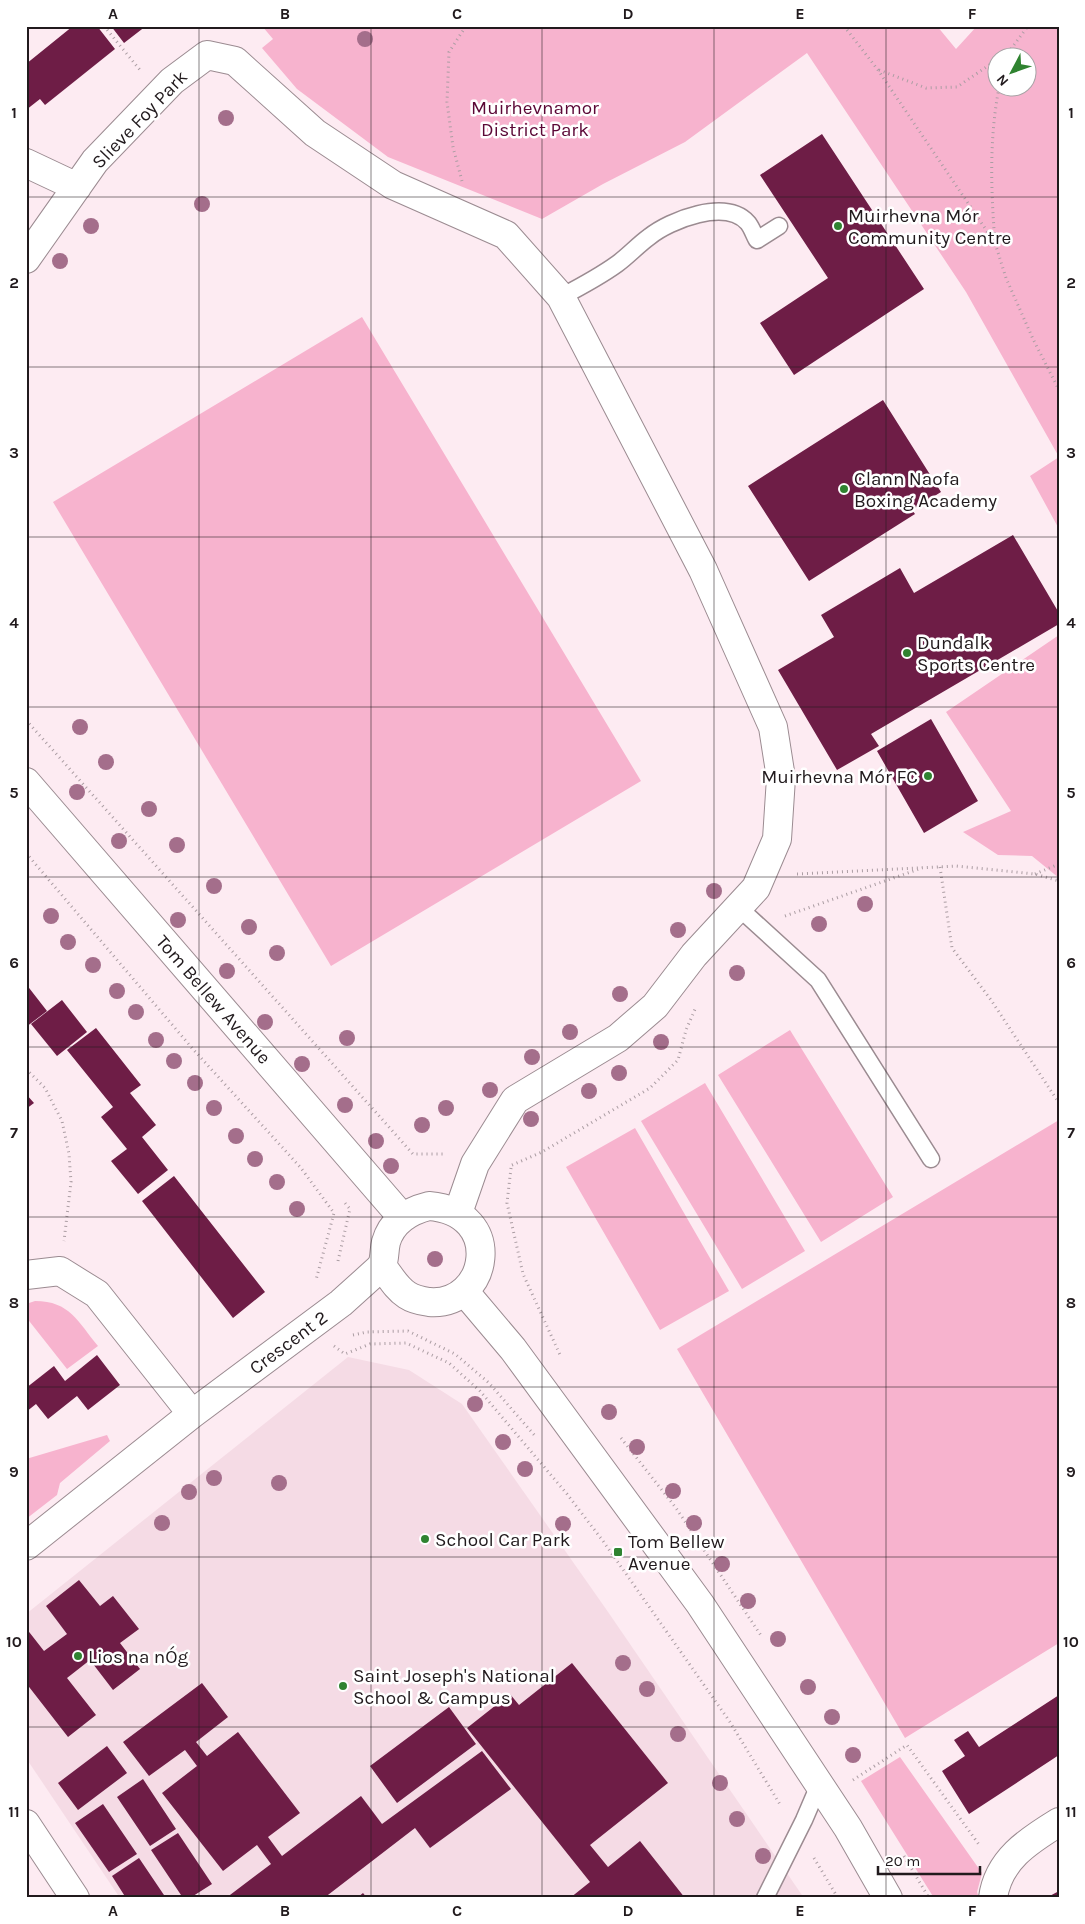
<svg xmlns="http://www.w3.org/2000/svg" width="1085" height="1924" font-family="Karla,sans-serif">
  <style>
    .built { fill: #f5dbe5 }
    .green { fill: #f7b3ce; fill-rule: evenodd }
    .building { fill: #6e1d46 }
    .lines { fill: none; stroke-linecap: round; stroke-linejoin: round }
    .service-casing { stroke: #9b8b91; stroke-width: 19 }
    .minor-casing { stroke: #9b8b91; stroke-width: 30 }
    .tertiary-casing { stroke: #9b8b91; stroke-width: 30 }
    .path { stroke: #ab9da3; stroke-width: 3; stroke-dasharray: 1 4; stroke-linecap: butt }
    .service { stroke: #fff; stroke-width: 16 }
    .minor { stroke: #fff; stroke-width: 28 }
    .tertiary { stroke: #fff; stroke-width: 28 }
    .tree { fill: #a46e8b }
    .grid { fill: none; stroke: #211a1d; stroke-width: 1; stroke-opacity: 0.55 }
    .poi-dot { fill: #2f8330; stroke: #fff; stroke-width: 2 }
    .labels { text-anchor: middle; stroke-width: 5; stroke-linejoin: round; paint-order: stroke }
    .park-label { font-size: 19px; fill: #5b0736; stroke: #fff }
    .street-label { font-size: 19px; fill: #211a1d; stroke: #fff }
    .poi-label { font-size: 19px; fill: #211a1d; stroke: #fff; text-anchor: start }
    .neatline { fill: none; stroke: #211a1d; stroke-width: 2 }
    .grid-label { font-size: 16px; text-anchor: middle; font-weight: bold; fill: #211a1d }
  </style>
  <rect width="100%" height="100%" fill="#fdebf2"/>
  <path class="built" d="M348,1357l61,13 53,34 144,205 198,289h-684l-94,-140v-144z"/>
  <path class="green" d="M262,26h675l19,23 21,-23h82v431l-93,-165 -159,-239 -122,89 -82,42 -61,35 -154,-62 -91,-68 -35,-41 11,-9zM998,58h30v30h-30z
    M362,317l279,464 -310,185 -278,-464z
    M1059,457v72l-29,-53z
    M1059,635v243l-27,-22 -34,-1 -35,-23 48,-21 -65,-99z
    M790,1030l103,167 -72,45 -103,-167z
    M705,1083l100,168 -63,38 -101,-168z
    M1059,1120v523l-154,95 -228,-389z
    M635,1128l94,163 -69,39 -94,-163z
    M35,1301c35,0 43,21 63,45l-31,23 -41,-52v-13z
    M107,1435l3,6 -50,42 -3,12 -31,24v-60z
    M900,1757l82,116 -5,19 2,6h-45l-73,-117z"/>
  <path class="building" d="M73,26h24l18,23 -70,56 -5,-6 -14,11v-46z
    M111,26h35l-22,17z
    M822,134l102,155 -130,86 -34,-52 68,-45 -68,-103z
    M883,400l58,92 -29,18 3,4 -106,67 -61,-95z
    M1013,535l46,78v11l-188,110 8,12 -42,24 -59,-100 56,-33 -13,-22 79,-47 14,25z
    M931,719l47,82 -54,32 -47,-82z
    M26,984l21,27 -21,16z
    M62,1000l25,32 -30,24 -26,-32z
    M96,1028l45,57 -11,8 26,32 -14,12 26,33 -30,24 -27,-33 16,-12 -26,-32 12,-10 -46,-57z
    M26,1094l8,9 -8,6z
    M174,1176l91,116 -32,26 -91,-117z
    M97,1355l23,30 -32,25 -11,-14 -29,23 -12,-15 -10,8v-24l28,-22 11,15z
    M79,1580l21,26 13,-10 26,33 -19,14 20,26 -27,21 -23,-30 -23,18 29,37 -28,22 -42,-54v-55l18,23 23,-17 -21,-28z
    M572,1663l96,120 -78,62 18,22 32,-26 45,57h-115l20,-16 -123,-154 43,-34 9,11z
    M202,1683l26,34 -32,25 11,14 31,-24 62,81 -32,24 14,19 79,-60 21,28 100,-73 29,38 -81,59 -15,-20 -91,70h-98l45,-34 -14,-19 -34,26 -61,-78 35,-27 -12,-16 -36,26 -26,-34z
    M1059,1695v60l-90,59 -27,-43 23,-15 -11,-16 14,-9 11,16z
    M449,1707l27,37 -79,59 -27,-37z
    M107,1746l20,27 -49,37 -20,-27z
    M143,1779l33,50 -26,17 -33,-49z
    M103,1804l34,50 -28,18 -34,-49z
    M178,1833l34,51 -22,14h-7l-32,-48z
    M139,1858l27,40h-40l-14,-22z
    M1059,1891v7h-13z
    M363,1893l4,5h-10z"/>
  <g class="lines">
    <g class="service-casing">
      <path id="service" d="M561,297c19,-10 38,-20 56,-33 11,-8 21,-19 32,-27 21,-17 77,-39 99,-14 4,5 6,12 9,17l22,-14
        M738,907l80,73 113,179
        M765,1898l39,-78 15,-35"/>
    </g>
    <g class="minor-casing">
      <path id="minor" d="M26,163l51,24
        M26,259l69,-98 77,-80 35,-26 28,6 80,72 78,52 113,50 55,62 142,273 70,157 8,51 -4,61 -21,49 -62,67 -39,51 -37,32 -103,62 -40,64 -17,49
        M26,1275l34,-4 37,23 95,120
        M26,1546l166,-132 149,-111 41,-37
        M26,1824l49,74
        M993,1898c5,-38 35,-57 66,-76"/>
    </g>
    <g class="tertiary-casing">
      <path id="tertiary" d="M26,782l376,435
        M429,1206c77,6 60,101 0,96 -7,-1 -16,-3 -22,-7 -11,-7 -17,-19 -25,-29 3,-8 2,-16 4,-24 6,-21 23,-31 43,-36z
        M464,1291l49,58 187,255 148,224 40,70"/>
    </g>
    <path class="path" d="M104,26l36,44
      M844,26l34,44 117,173 11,35 27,61 26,51
      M999,58l12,-9 17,-23
      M1008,58l3,-9
      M879,70l47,18 31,-1 41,-28
      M462,181l-9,-34 -6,-45 2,-50 17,-26
      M995,243c-4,-52 -6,-104 4,-155
      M26,720l387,434h33
      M26,853l166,195 109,120 33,45 -18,67
      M940,867l12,81 39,52 68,103
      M797,874l159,-8 79,8 24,7
      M1035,874l24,-10
      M785,916l137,-48
      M26,1069l19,19 17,33 7,33 2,28 -7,59
      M512,1165l30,-13 108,-64 28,-28 8,-30 10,-23
      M511,1168l-4,35 16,71 38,83
      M338,1261l12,-52 -5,-6
      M353,1335l14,-3 41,-1 47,23 34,29 47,54
      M334,1346l11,8 25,-10 36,-1 43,20 31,28 87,103 36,47 127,181 51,84
      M621,1438l55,70 86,129
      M853,1780l54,-35 73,101
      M904,1856l25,42
      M814,1858l24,40"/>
    <use href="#service" class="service"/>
    <use href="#minor" class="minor"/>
    <use href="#tertiary" class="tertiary"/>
  </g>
  <g class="tree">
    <circle cx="365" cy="39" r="8"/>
    <circle cx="226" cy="118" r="8"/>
    <circle cx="202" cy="204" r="8"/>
    <circle cx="91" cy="226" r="8"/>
    <circle cx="60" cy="261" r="8"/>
    <circle cx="80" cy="727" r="8"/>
    <circle cx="106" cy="762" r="8"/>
    <circle cx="77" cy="792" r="8"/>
    <circle cx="149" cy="809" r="8"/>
    <circle cx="119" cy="841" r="8"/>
    <circle cx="177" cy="845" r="8"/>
    <circle cx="214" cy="886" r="8"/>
    <circle cx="714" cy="891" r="8"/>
    <circle cx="865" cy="904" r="8"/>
    <circle cx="51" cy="916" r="8"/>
    <circle cx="178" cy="920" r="8"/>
    <circle cx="819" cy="924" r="8"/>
    <circle cx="249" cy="927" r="8"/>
    <circle cx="678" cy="930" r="8"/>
    <circle cx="68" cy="942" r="8"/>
    <circle cx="277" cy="953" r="8"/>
    <circle cx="93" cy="965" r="8"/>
    <circle cx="227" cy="971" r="8"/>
    <circle cx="737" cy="973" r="8"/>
    <circle cx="117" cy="991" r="8"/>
    <circle cx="620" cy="994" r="8"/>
    <circle cx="136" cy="1012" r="8"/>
    <circle cx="265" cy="1022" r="8"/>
    <circle cx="570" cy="1032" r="8"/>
    <circle cx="347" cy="1038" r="8"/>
    <circle cx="156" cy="1040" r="8"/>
    <circle cx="661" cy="1042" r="8"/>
    <circle cx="532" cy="1057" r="8"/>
    <circle cx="174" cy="1061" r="8"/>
    <circle cx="302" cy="1064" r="8"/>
    <circle cx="619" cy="1073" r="8"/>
    <circle cx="195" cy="1083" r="8"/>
    <circle cx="490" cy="1090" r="8"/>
    <circle cx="589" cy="1091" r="8"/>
    <circle cx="345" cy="1105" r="8"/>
    <circle cx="214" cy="1108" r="8"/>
    <circle cx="446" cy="1108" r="8"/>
    <circle cx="531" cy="1119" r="8"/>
    <circle cx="422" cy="1125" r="8"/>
    <circle cx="236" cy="1136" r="8"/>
    <circle cx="376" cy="1141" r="8"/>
    <circle cx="255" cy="1159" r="8"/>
    <circle cx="391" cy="1166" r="8"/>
    <circle cx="277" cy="1182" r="8"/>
    <circle cx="297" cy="1209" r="8"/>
    <circle cx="435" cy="1259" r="8"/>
    <circle cx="475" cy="1404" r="8"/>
    <circle cx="609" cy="1412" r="8"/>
    <circle cx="503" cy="1442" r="8"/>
    <circle cx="637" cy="1447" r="8"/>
    <circle cx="525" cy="1469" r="8"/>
    <circle cx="214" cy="1478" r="8"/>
    <circle cx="279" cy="1483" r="8"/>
    <circle cx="673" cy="1491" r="8"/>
    <circle cx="189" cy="1492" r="8"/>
    <circle cx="162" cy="1523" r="8"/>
    <circle cx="694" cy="1523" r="8"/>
    <circle cx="563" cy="1524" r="8"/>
    <circle cx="722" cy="1564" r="8"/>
    <circle cx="748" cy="1601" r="8"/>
    <circle cx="778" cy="1639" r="8"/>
    <circle cx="623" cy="1663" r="8"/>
    <circle cx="808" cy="1687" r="8"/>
    <circle cx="647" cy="1689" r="8"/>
    <circle cx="832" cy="1717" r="8"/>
    <circle cx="678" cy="1734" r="8"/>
    <circle cx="853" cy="1755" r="8"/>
    <circle cx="720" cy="1783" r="8"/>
    <circle cx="737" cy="1819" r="8"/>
    <circle cx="763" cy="1856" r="8"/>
  </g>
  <path class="grid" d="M199,26v1872M371,26v1872M542,26v1872M714,26v1872M886,26v1872M26,197h1033M26,367h1033M26,537h1033M26,707h1033M26,877h1033M26,1047h1033M26,1217h1033M26,1387h1033M26,1557h1033M26,1727h1033"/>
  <g class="poi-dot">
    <circle cx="838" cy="226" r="5"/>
    <circle cx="844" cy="489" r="5"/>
    <circle cx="907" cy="653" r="5"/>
    <circle cx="928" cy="776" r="5"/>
    <circle cx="425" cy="1539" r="5"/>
    <rect x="613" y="1547" width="10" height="10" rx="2.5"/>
    <circle cx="78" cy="1656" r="5"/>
    <circle cx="343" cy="1686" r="5"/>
  </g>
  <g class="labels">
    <g class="park-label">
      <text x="535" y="114">Muirhevnamor<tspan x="535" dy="22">District Park</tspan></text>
    </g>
    <g class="street-label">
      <text transform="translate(139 119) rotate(-46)" y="7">Slieve Foy Park</text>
      <text transform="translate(214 999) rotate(49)" y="7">Tom Bellew Avenue</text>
      <text transform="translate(288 1342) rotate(-37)" y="7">Crescent 2</text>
    </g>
    <g class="poi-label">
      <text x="848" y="222">Muirhevna Mór<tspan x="848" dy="22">Community Centre</tspan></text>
      <text x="854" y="485">Clann Naofa<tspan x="854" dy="22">Boxing Academy</tspan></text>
      <text x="917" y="649">Dundalk<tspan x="917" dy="22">Sports Centre</tspan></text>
      <text x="918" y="783" text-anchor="end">Muirhevna Mór FC</text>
      <text x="435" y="1546">School Car Park</text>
      <text x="628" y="1548">Tom Bellew<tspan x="628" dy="22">Avenue</tspan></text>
      <text x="88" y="1663">Lios na nÓg</text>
      <text x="353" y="1682">Saint Joseph's National<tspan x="353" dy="22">School &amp; Campus</tspan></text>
    </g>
  </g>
  <rect width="1085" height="1924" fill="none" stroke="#ffffff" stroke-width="55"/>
  <g transform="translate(1012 72) rotate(229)"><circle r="24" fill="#ffffff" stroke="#a6a3a5"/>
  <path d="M0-4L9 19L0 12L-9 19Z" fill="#2f8330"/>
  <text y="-8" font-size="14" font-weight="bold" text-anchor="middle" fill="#211a1d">N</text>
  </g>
  <path d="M878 1866v8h102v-8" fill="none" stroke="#211a1d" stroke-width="2.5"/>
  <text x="885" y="1866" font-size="15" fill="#211a1d" stroke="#ffffff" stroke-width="4" paint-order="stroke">20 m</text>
  <rect x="28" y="28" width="1030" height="1868" class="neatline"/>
  <g class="grid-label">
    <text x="113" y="19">A</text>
    <text x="285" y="19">B</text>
    <text x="457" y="19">C</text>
    <text x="628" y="19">D</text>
    <text x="800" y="19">E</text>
    <text x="972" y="19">F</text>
    <text x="14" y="118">1</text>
    <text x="1071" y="118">1</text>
    <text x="14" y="288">2</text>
    <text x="1071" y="288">2</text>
    <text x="14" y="458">3</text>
    <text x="1071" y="458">3</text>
    <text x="14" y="628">4</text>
    <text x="1071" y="628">4</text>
    <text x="14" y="798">5</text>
    <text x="1071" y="798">5</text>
    <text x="14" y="968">6</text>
    <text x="1071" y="968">6</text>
    <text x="14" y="1138">7</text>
    <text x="1071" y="1138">7</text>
    <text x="14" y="1308">8</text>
    <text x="1071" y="1308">8</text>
    <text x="14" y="1477">9</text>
    <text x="1071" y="1477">9</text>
    <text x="14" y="1647">10</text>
    <text x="1071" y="1647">10</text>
    <text x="14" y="1817">11</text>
    <text x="1071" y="1817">11</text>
    <text x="113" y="1916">A</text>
    <text x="285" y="1916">B</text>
    <text x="457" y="1916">C</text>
    <text x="628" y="1916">D</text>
    <text x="800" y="1916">E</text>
    <text x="972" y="1916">F</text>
  </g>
</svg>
